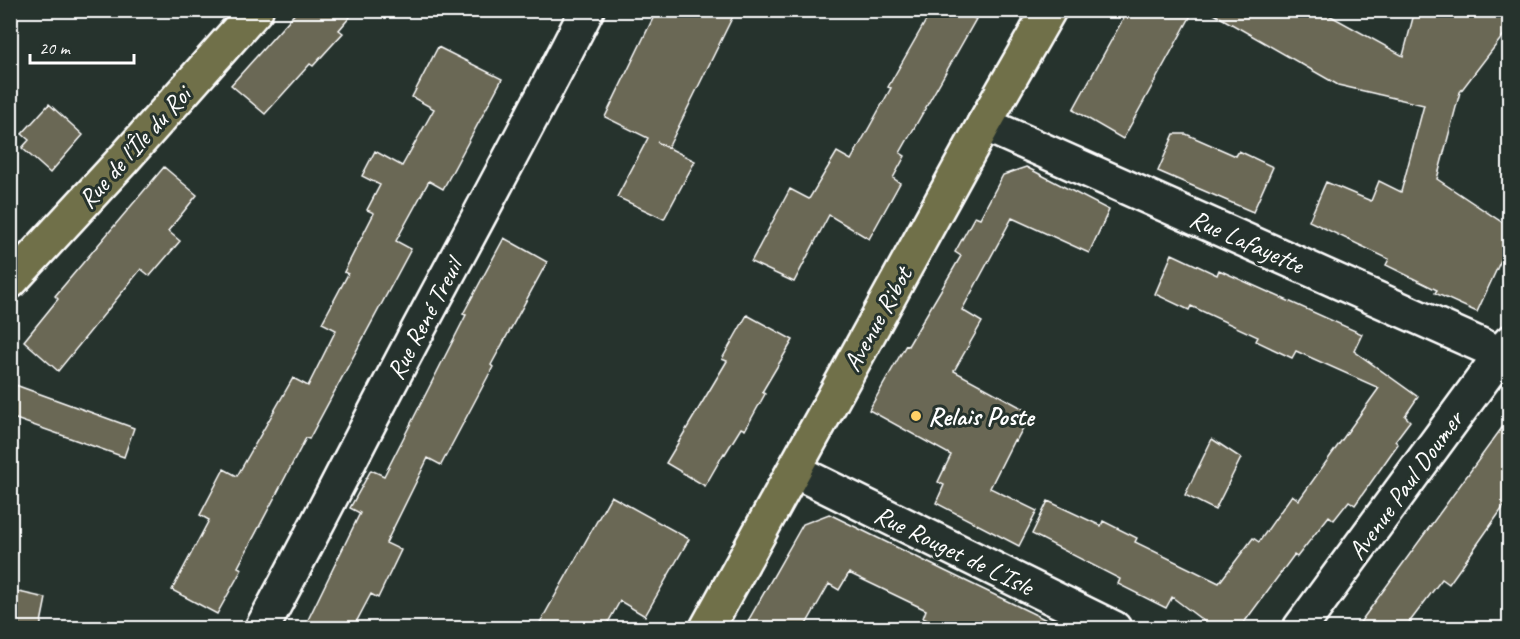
<svg xmlns="http://www.w3.org/2000/svg" width="1520" height="639" font-family="Caveat,sans-serif">
  <style>
    .building { fill: #6b6854; stroke: #fff; stroke-width: 1.5 }
    .lines { fill: none; stroke-linecap: round; stroke-linejoin: round }
    .minor-casing { stroke: #fff; stroke-width: 38 }
    .primary-casing { stroke: #fff; stroke-width: 38 }
    .minor { stroke: #26332d; stroke-width: 33 }
    .primary { stroke: #70704a; stroke-width: 33 }
    .poi-dot { fill: #ffd166; stroke: #26332d; stroke-width: 2 }
    .labels { text-anchor: middle; stroke-width: 6; stroke-linejoin: round; paint-order: stroke }
    .street-label { font-size: 26px; fill: #fff; stroke: #26332d }
    .poi-label { font-size: 26px; font-weight: bold; fill: #fff; stroke: #26332d; text-anchor: start }
  </style>
  <rect width="100%" height="100%" fill="#26332d"/>
  <filter id="ink" filterUnits="userSpaceOnUse"><feTurbulence type="fractalNoise" baseFrequency=".0167" numOctaves="2"/><feDisplacementMap in="SourceGraphic" scale="12" xChannelSelector="R" yChannelSelector="G"/><feConvolveMatrix kernelMatrix="1 2 1 2 8 2 1 2 1" color-interpolation-filters="sRGB"/></filter>
  <g filter="url(#ink)">
    <path class="building" d="M298,10h58l-17,20 4,3 -30,33 -3,-2 -45,50 -34,-29z
      M657,10h79l-68,138 -11,-6 38,19 -31,58 -47,-22 31,-59 -43,-21z
      M932,10h27l17,9 -76,134 5,3 -12,22 7,5 -31,56 -40,-24 -35,67 -43,-20 39,-73 19,10 28,-47 14,8 40,-72 -3,-1z
      M1128,10h66l-71,129 -50,-29z
      M1207,10h113l83,46 12,-46h94v18l-49,64 -23,87 72,48v40l-8,-7 -24,52 -42,-19 2,-3 -51,-25 3,-6 -80,-38 17,-39 45,19 8,-20 22,11 23,-87 -86,-20z
      M438,47l64,32 -59,110 -14,-8 -33,60 15,8 -102,190 -3,-1 -68,129 4,2 -25,45 -45,-24 37,-70 -9,-5 24,-46 13,7 56,-98 15,8 28,-56 -14,-7 26,-49 -4,-2 30,-59 -7,-3 13,-25 -18,-9 13,-25 27,15 32,-57 -22,-12z
      M49,104l34,31 -33,38 -28,-25 7,-8 -7,-6z
      M1174,134h12l50,22 3,-5 34,16 -20,45 -95,-41z
      M164,167l33,28 -29,36 12,10 -30,35 -9,-7 -83,102 -34,-30 34,-42 -3,-3z
      M1026,167l83,43 -20,43 -77,-35 -50,92 20,12 -28,49 77,42 -15,28 -2,-1 -24,48 47,23 -18,35 -83,-43 8,-18 -6,-3 13,-27 -82,-45 37,-65 2,1 53,-90 -6,-4 20,-36 5,2 23,-43z
      M504,238l43,24 -56,103 2,2 -52,98 -13,-7 -42,85 15,7 -23,48 -7,-4 -18,34h-49l56,-115 -10,-5 21,-38 13,6 82,-161 -3,-1z
      M1172,254l45,21 2,-5 143,64 -8,17 64,46 -13,19 5,5 -15,20 3,3 -43,61 -6,-4 -15,19 -5,-4 -32,41 -3,-2 -54,73h-27l-41,-31 -6,11 -48,-24 2,-5 -88,-45 16,-33 53,25 2,-5 34,17 -2,4 84,41 34,-45 6,4 33,-47 7,5 80,-112 -83,-37 -4,7 -36,-17 2,-4 -67,-31 -2,4 -34,-16z
      M747,315l46,25 -31,52 3,2 -20,36 -4,-2 -16,26 -1,-1 -19,33 -39,-23 61,-102 -5,-2z
      M10,383l124,45 -10,29 -114,-40z
      M1509,418v81l-35,50 -25,35 -7,-5 -37,49h-49z
      M1212,439l29,19 -26,52 -30,-15z
      M611,496l78,43 -44,77 -25,-15 -15,27h-68z
      M829,514l116,57 118,57h-119l-21,-10 3,-8 -77,-37 -10,17 -10,-6 -25,44h-60l59,-104z
      M10,590l36,8 -6,30h-30z"/>
    <g class="lines">
      <g class="minor-casing">
        <path id="minor" d="M984,124l526,234
          M795,471l319,157
          M262,628c56,-103 108,-209 164,-313 54,-101 109,-202 161,-305
          M1300,628l210,-286"/>
      </g>
      <g class="primary-casing">
        <path id="primary" d="M10,282l112,-121 134,-151
          M707,628l277,-504 65,-114"/>
      </g>
      <use href="#minor" class="minor"/>
      <use href="#primary" class="primary"/>
    </g>
  </g>
  <circle class="poi-dot" cx="916" cy="416" r="6"/>
  <g class="labels">
    <g class="street-label">
      <text transform="translate(134 147) rotate(-48)" y="9">Rue de l'Île du Roi</text>
      <text transform="translate(1247 241) rotate(24)" y="9">Rue Lafayette</text>
      <text transform="translate(424 319) rotate(-62)" y="9">Rue René Treuil</text>
      <text transform="translate(877 319) rotate(-61)" y="9">Avenue Ribot</text>
      <text transform="translate(1405 485) rotate(-54)" y="9">Avenue Paul Doumer</text>
      <text transform="translate(954 550) rotate(26)" y="9">Rue Rouget de L'Isle</text>
    </g>
    <g class="poi-label">
      <text x="928" y="425">Relais Poste</text>
    </g>
  </g>
  <rect width="1520" height="639" fill="none" stroke="#26332d" stroke-width="36"/>
  <rect x="18" y="18" width="1484" height="603" fill="none" stroke="#fff" stroke-width="2" filter="url(#ink)"/>
  <path d="M30 54v9h104v-9" fill="none" stroke="#ffffff" stroke-width="3"/>
  <text x="39" y="54" font-size="18" fill="#ffffff" stroke="#26332d" stroke-width="4.5" paint-order="stroke">20 m</text>
</svg>
